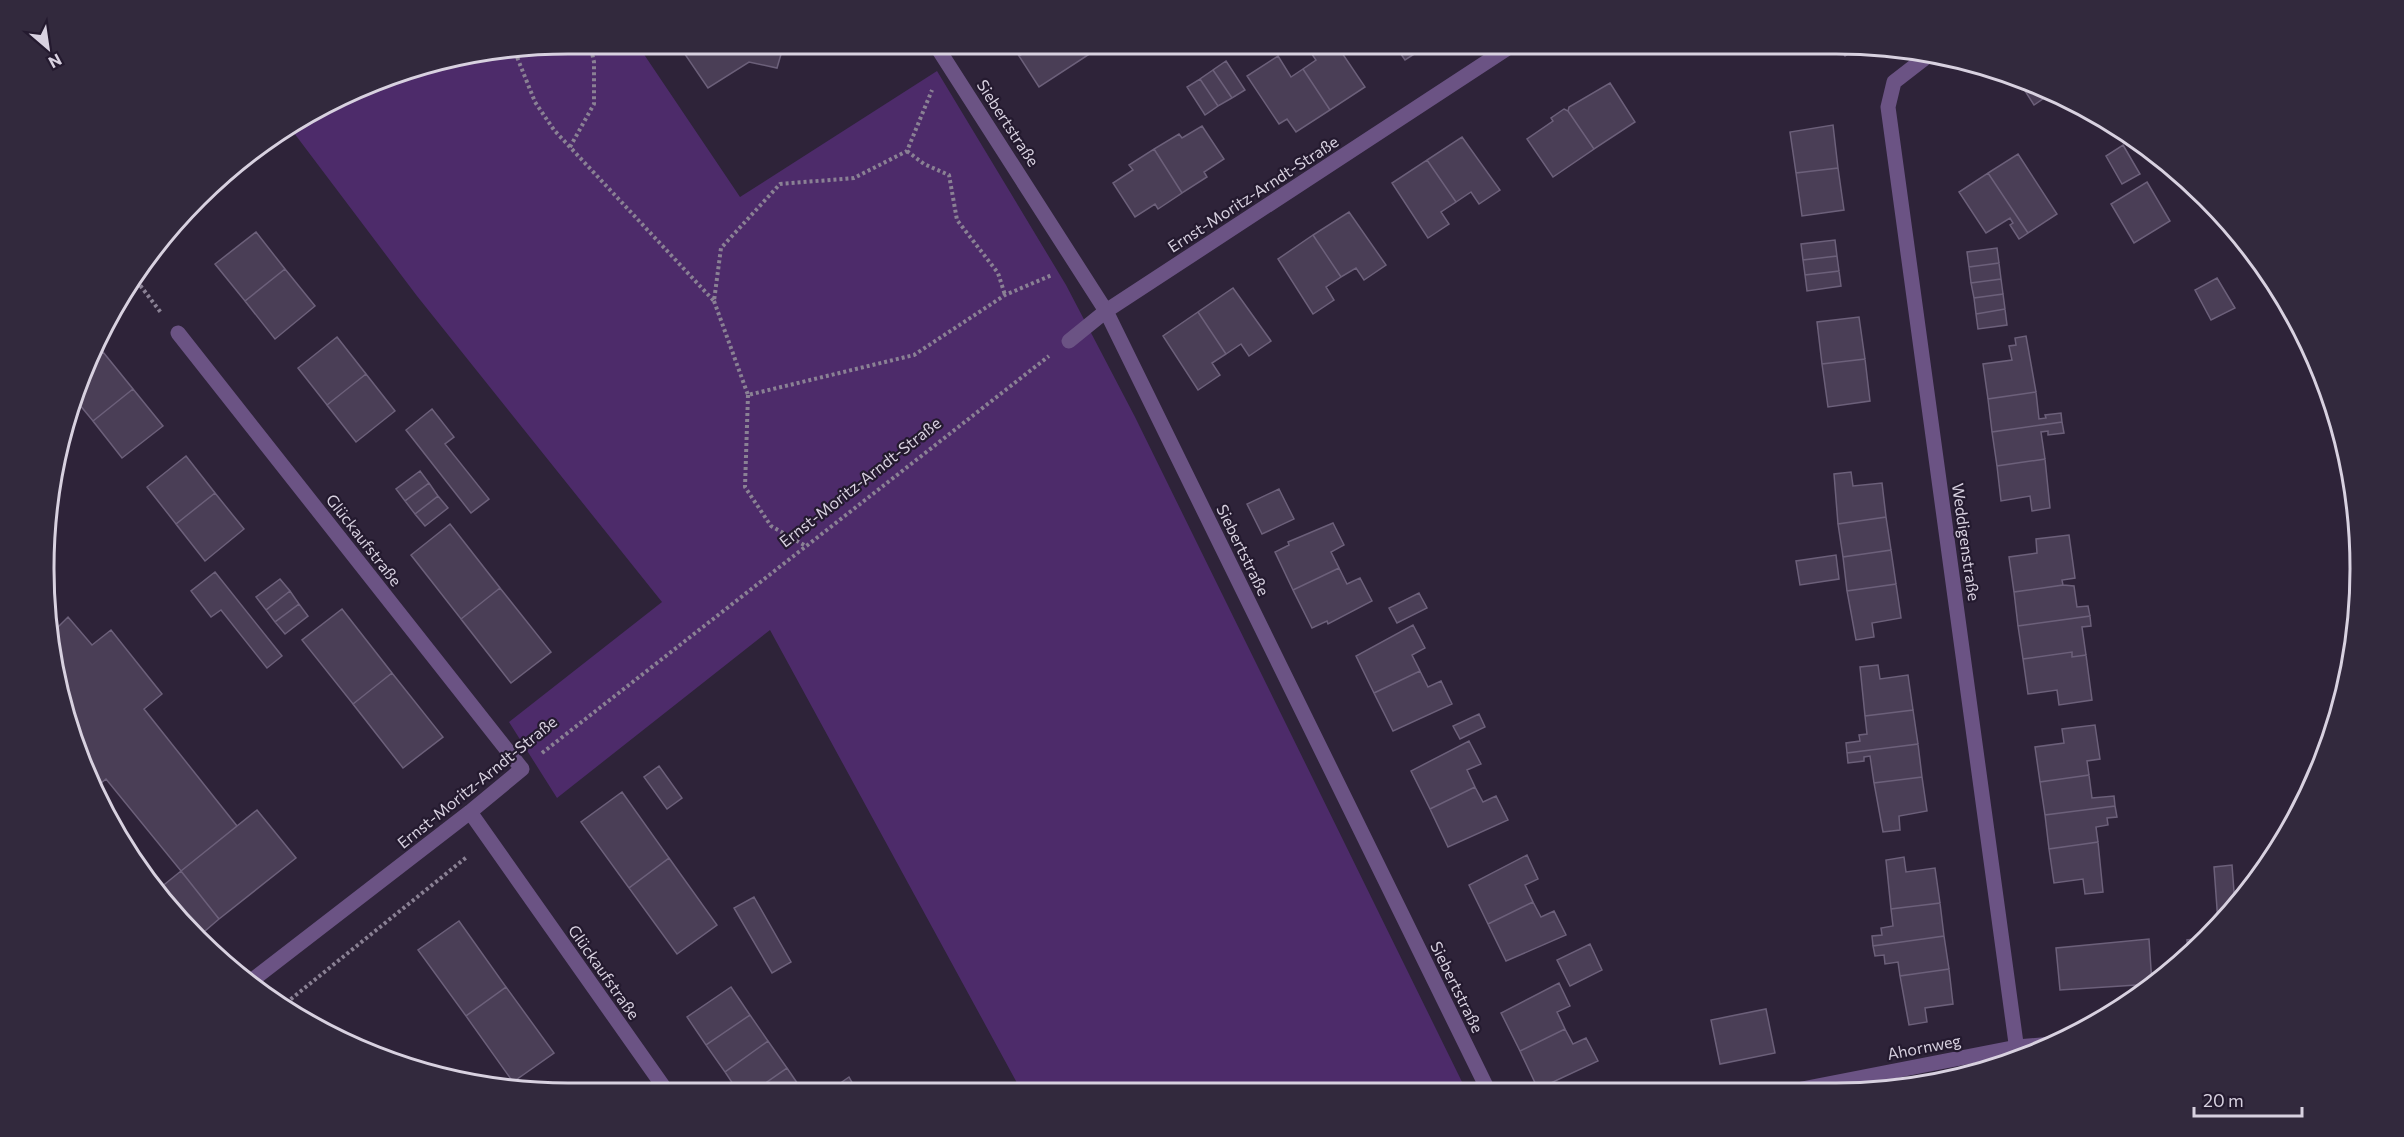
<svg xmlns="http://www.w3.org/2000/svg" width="2404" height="1137" font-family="Commissioner,sans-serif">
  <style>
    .green { fill: #4d2b6a }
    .building { fill: #4a3e56; stroke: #6c607a; stroke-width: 1.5 }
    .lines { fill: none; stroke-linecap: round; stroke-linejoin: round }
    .path { stroke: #8a8194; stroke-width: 4; stroke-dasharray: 3 3; stroke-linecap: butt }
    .minor { stroke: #6b5384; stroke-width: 15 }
    .labels { text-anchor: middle; stroke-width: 4.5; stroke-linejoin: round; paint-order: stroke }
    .street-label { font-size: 16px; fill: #d8d1e0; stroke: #241a2f }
    .rim { fill: none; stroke: #d8d1e0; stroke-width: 3 }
  </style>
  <rect width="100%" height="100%" fill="#2e2339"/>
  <path class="green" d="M569,44h68l103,153 197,-126 129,214 69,132 331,673 -444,2 -252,-462 -213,168 -48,-76 153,-120 -245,-306 -126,-167 108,-58z"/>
  <path class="building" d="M678,44h106l-7,24 -28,-6 -41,26z
    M1011,44h27l-19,12z
    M1038,44h43l7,11 -49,32 -20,-31z
    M1305,44h31l29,43 -35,23 -27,-41 13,-9z
    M1394,44h36l-25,16z
    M1836,44l24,2 -15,10z
    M1278,56l13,21 12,-8 27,41 -34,22 -9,-13 -8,5 -32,-48z
    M1226,61l19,29 -13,8 -19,-28z
    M1213,70l19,28 -14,8 -18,-27z
    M2016,77l21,7 16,8 -19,13z
    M1200,79l18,27 -13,9 -18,-28z
    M1610,83l25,39 -41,27 -26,-38 1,-4z
    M1564,109l4,2 26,38 -41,28 -26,-38 26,-18 -2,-3z
    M1833,125l5,43 -42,5 -6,-41z
    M1202,126l22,33 -20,13 3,5 -25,16 -28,-44 25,-15 3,4z
    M1462,137l38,53 -21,14 -8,-12 -15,10 -29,-42z
    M2123,145l17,29 -18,10 -16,-28z
    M1154,149l28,44 -24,16 -3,-5 -20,13 -22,-34 20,-13 -4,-5z
    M2018,154l39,60 -29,19 -40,-60z
    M1427,160l29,42 -15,10 8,12 -21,14 -36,-55z
    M1838,168l6,42 -42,6 -6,-43z
    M1988,173l40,60 -9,6 -9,-14 3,-2 -3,-5 -24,15 -27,-41z
    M2147,182l23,39 -36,22 -23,-39z
    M1349,212l37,53 -22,15 -8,-12 -15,9 -28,-42z
    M256,232l29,37 -40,32 -30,-37z
    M1313,235l28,42 -15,10 8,13 -21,14 -35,-55z
    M1835,240l2,16 -34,4 -2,-16z
    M1997,248l2,15 -30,4 -2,-15z
    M1837,256l2,15 -34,4 -2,-15z
    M1999,263l2,16 -30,4 -2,-16z
    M285,269l30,37 -40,33 -30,-38z
    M1839,271l2,15 -34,5 -2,-16z
    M2217,278l18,30 -24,12 -16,-30z
    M2001,279l2,15 -29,4 -3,-15z
    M1233,288l38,53 -22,15 -8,-12 -15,10 -28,-42z
    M2003,294l2,15 -29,5 -2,-16z
    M2005,309l2,16 -29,4 -2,-15z
    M1198,312l28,42 -14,9 8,12 -22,15 -35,-54z
    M1859,317l6,42 -43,5 -5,-42z
    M2026,336l10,56 -48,7 -5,-35 29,-4 -3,-14 7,-1 -1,-7z
    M337,337l29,37 -39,31 -29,-37z
    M103,352l30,37 -40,32 -19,-23 9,-30z
    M1865,359l5,42 -42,6 -6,-43z
    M366,374l29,37 -39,31 -29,-37z
    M133,389l30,37 -41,32 -29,-37z
    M2036,392l3,27 7,-1 -1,-3 16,-2 1,9 -70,10 -4,-33z
    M432,409l22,28 -9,7 44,55 -18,14 -65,-83z
    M2062,422l2,11 -16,2v-4l-7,1 4,27 -48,7 -5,-34z
    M186,456l29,37 -39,31 -29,-37z
    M2045,459l5,49 -18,3 -2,-15 -29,5 -4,-35z
    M420,471l9,12 -24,18 -9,-12z
    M1851,472l2,14 29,-3 4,34 -48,7 -4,-50z
    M429,483l9,13 -23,18 -10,-13z
    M1279,489l15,30 -32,15 -15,-30z
    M215,493l29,36 -39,32 -29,-37z
    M438,496l10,12 -23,18 -10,-12z
    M1886,517l5,33 -48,7 -5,-33z
    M1333,523l11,22 -13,7 8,16 -46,22 -18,-38 14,-7 -1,-3z
    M450,524l50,64 -39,31 -50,-64z
    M2069,535l6,43 -13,2 1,5 -49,7 -5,-35 28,-4 -1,-14z
    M1891,550l5,34 -49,7 -4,-34z
    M1836,555l3,24 -39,6 -4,-24z
    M1339,568l8,16 13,-6 12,23 -44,23 -1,-3 -15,7 -19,-38z
    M215,572l67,84 -15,12 -46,-58 -10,7 -20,-26z
    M280,579l10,12 -24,19 -10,-13z
    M1896,584l5,34 -29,5 2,14 -18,3 -9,-49z
    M2063,585l11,1 3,21 11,-1 2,10 -72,10 -4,-34z
    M500,588l51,64 -40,31 -50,-64z
    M290,591l9,13 -24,18 -9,-12z
    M1419,593l8,15 -30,15 -8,-15z
    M299,604l9,12 -23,18 -10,-12z
    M342,609l50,64 -39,31 -51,-64z
    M2090,616l1,10 -9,1 4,28 -14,2v-5l-49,7 -5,-33z
    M68,617l24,28 19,-15 51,64 -18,15 93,117 -56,45 -75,-92 -12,10 -46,-152z
    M1413,625l12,23 -13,7 8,16 -46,22 -18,-37z
    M2072,652v5l14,-2 6,45 -33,5 -2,-15 -29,4 -5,-35z
    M1878,665l2,14 28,-4 5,35 -48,6 -5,-49z
    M1420,671l8,16 13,-6 11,23 -59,27 -19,-38z
    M392,673l51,64 -40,31 -50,-64z
    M1913,710l5,34 -71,9 -1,-10 14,-2 -1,-6 8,-1 -2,-18z
    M1479,714l6,13 -25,12 -7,-13z
    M2095,725l5,34 -13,2 2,14 -49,7 -5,-35 29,-4 -2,-14z
    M1469,741l12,23 -14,6 8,17 -45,22 -19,-38z
    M1918,744l4,33 -48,6 -4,-27 -6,1v4l-16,2 -1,-10z
    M659,766l23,32 -15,11 -23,-32z
    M2089,775l3,23 22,-2 1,10 -70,9 -5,-33z
    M1922,777l5,34 -28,5 1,14 -17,2 -9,-49z
    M1475,787l8,15 13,-6 12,24 -60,27 -18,-38z
    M622,792l47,66 -40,30 -48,-66z
    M2115,806l2,11 -10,1 1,7 -12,2 2,15 -49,7 -4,-34z
    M257,810l39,48 -77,61 -38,-48z
    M2098,842l5,50 -18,2 -2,-15 -29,4 -5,-34z
    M1527,855l11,24 -13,6 8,17 -45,22 -19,-39z
    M1904,857l2,15 29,-4 5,35 -49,6 -5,-49z
    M669,858l48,67 -40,29 -48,-66z
    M2232,865l3,40 -17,17 -4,-55z
    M181,871l38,48 -21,18 -43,-45z
    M754,897l37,65 -19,11 -38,-65z
    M1533,902l8,15 13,-6 12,24 -60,26 -18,-37z
    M1940,903l4,33 -71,10 -1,-10 10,-1 -1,-7 12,-2 -2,-17z
    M459,921l47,66 -40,29 -48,-66z
    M1944,936l5,33 -49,7 -2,-14 -13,2 -1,-9 -9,1 -2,-10z
    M2202,938l-14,14 -1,-12z
    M2149,939l3,45 -92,6 -4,-42z
    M1590,944l12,26 -32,16 -13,-26z
    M1949,969l4,35 -28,4 2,14 -18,3 -9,-49z
    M1559,983l11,23 -13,6 8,17 -45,22 -19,-38z
    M506,987l48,66 -41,29 -47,-66z
    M731,987l19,28 -44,30 -19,-28z
    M1766,1009l9,44 -55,11 -9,-44z
    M750,1015l18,26 -43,31 -19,-27z
    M1565,1029l8,15 13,-6 12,23 -60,28 -18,-38z
    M768,1041l19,27 -36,25h-12l-14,-21z
    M787,1068l17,25h-53z
    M849,1077l9,16h-28l-1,-2z"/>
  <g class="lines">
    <path class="path" d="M515,52l20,50 19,28 160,171 7,-53 59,-64 74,-6 53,-27 25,-61
      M570,147l24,-43v-42l-4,-18
      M907,151l17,13 25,11 8,45 41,53 7,22
      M133,276l29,38
      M714,301l34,94 166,-40 91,-60 47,-20
      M748,395l-3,92 26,39 35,20
      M542,753l507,-397
      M286,1003l182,-147"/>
    <path class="minor" d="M935,44l171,267 382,779
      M1936,53l-11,5 -31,24 -6,25 130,951
      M178,333l344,436 -52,43 -219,169
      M1069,341l37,-30 408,-267
      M470,812l198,281
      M1802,1089l215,-42 36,-3"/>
  </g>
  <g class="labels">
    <g class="street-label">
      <text transform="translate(1008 123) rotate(57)" y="6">Siebertstraße</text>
      <text transform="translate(1253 194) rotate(-33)" y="6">Ernst-Moritz-Arndt-Straße</text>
      <text transform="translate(860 482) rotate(-38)" y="6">Ernst-Moritz-Arndt-Straße</text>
      <text transform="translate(364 540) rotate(52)" y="6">Glückaufstraße</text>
      <text transform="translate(1966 542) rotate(82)" y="6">Weddigenstraße</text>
      <text transform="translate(1243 550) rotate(64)" y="6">Siebertstraße</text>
      <text transform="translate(477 782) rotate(-39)" y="6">Ernst-Moritz-Arndt-Straße</text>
      <text transform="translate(604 972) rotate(55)" y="6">Glückaufstraße</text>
      <text transform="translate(1457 987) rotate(64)" y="6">Siebertstraße</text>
      <text transform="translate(1924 1047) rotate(-11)" y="6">Ahornweg</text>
    </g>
  </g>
  <path d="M0 0H2404V1137H0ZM568 54H1836A514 514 0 0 1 2350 568V569A514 514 0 0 1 1836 1083H568A514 514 0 0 1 54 569V568A514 514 0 0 1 568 54Z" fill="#32293d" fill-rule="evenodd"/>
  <path class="rim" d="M568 54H1836A514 514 0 0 1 2350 568V569A514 514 0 0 1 1836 1083H568A514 514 0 0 1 54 569V568A514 514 0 0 1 568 54Z"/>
  <g transform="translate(48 48) rotate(151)" stroke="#241a2f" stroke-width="4.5" paint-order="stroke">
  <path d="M0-4.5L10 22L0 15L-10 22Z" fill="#d8d1e0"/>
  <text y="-9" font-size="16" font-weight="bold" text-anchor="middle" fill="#d8d1e0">N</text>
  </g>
  <path d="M2194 1107v9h108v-9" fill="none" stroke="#d8d1e0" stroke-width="3"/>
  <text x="2203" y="1107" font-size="18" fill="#d8d1e0" stroke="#241a2f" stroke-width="4.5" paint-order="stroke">20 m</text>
</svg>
